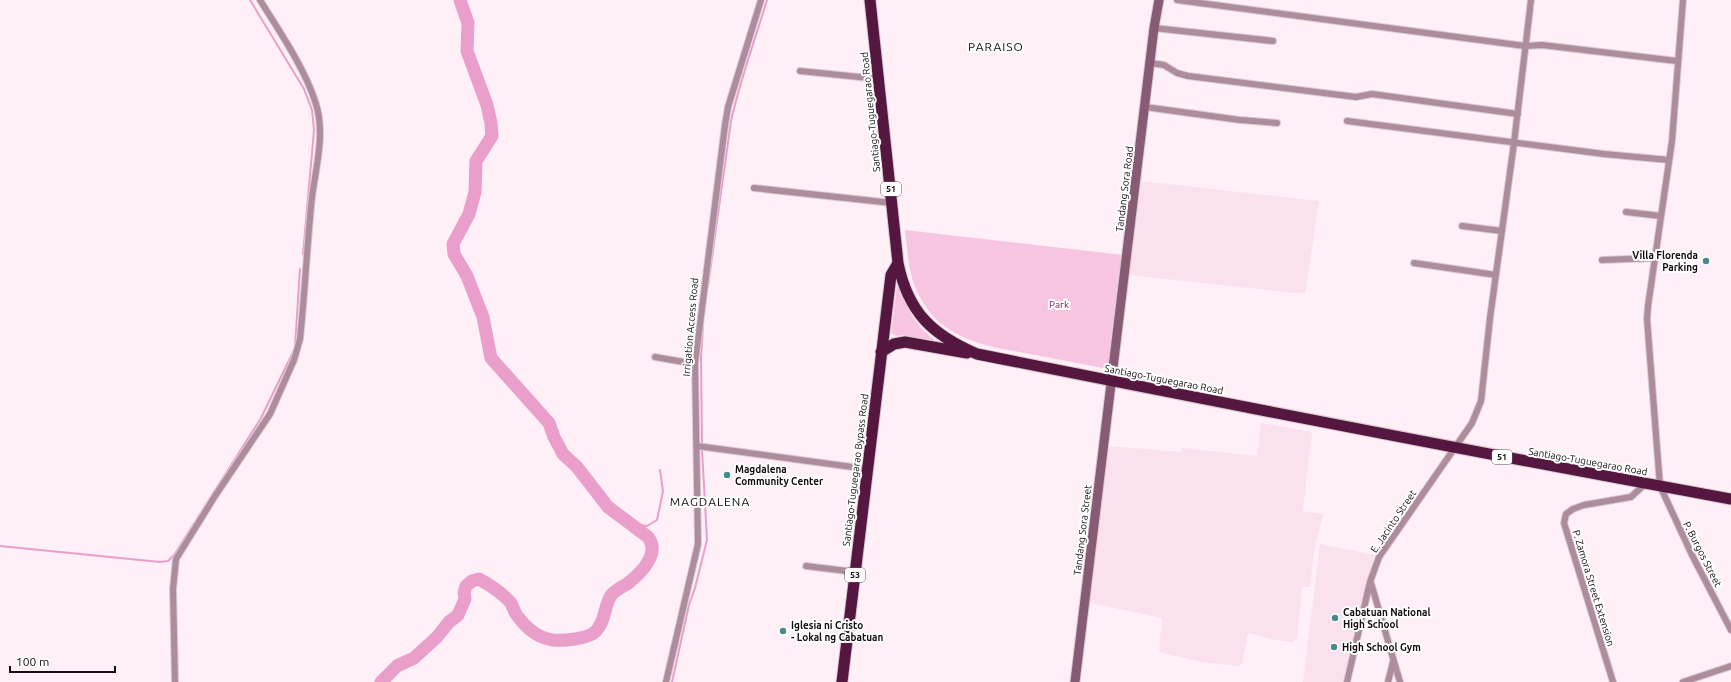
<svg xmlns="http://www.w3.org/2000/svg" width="1731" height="682" font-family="Ubuntu,sans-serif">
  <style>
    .built { fill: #fbe0ee }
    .green { fill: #f8c5e1 }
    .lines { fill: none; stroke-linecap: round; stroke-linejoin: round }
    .stream { stroke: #e99fc9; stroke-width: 2 }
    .river { stroke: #e99fc9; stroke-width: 13 }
    .street-casing { stroke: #d9cbd2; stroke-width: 8 }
    .secondary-casing { stroke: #d9cbd2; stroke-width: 11 }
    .highway-casing { stroke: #d9cbd2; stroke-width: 13 }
    .street { stroke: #ad8c9e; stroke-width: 6 }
    .secondary { stroke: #885b75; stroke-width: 9 }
    .highway { stroke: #55173f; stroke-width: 11 }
    .poi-dot { fill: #458d8c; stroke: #fff; stroke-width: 1.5 }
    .labels { text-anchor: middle; stroke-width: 4; stroke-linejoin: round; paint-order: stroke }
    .shield { fill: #fff; stroke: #5a5558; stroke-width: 1 }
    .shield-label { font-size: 9px; font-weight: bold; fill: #130c10 }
    .street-label { font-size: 10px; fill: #130c10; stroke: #fff }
    .poi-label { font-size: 10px; font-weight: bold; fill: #130c10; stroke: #fff; text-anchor: start }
    .park-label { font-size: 10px; fill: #6b1650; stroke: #fff }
    .quarter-label { font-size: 12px; letter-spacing: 1px; fill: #130c10; stroke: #fff }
  </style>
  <rect width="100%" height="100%" fill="#ffeff7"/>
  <path class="built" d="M1141,181l178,20 -14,93 -176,-19z
    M1261,423l51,9 -9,79 20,3 -9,38 -4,35h-8l-5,52 -5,3 -21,-3 -23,-6 -6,31 -3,2 -38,-4 -42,-10 3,-34 -76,-16 22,-156 73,6 1,-4 75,8z
    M1320,544l54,11 -31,127h-40z"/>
  <path class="green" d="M905,230l218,25 -15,114c-26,-5 -52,-10 -78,-15 -50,-9 -93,-15 -115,-67 -7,-18 -8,-39 -10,-57z
    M898,277c6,27 15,47 38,64l-33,-6 -7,1 -5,-3z"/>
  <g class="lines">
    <path class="stream" d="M250,0l54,89 8,21 2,20 -11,124
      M708,286l23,-165c9,-41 24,-81 36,-121
      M295,346l5,-77
      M702,444l-1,-86 2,-32
      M634,526l7,-1 6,1 10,-6 6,-29 -3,-21
      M0,546l160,16 8,-1 6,-6 87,-137 33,-68
      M672,682l17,-77 6,-17 12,-48 -5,-91"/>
    <path class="river" d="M381,682l16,-16 17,-8 23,-21 12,-15 9,-7 7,-16 -1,-6 2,-7 6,-5 7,-2c11,6 24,15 32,24 2,4 3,8 5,11 9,13 21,24 37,26 10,1 36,-1 43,-9 10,-10 8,-27 16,-37 4,-4 10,-7 15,-10 13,-10 34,-30 21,-47l-40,-30 -31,-40 -14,-13 -9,-17 -5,-14 -58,-65 -8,-41 -16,-41 -13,-22 -1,-10 16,-30 6,-22 1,-31 16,-25 -1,-13 -4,-18 -20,-54 1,-28 -8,-23"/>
    <g class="street-casing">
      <path id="street" d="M1177,0l348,46 17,-1 135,16
        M1683,0l-11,141 -24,165 -1,13 13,167 33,71 38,73
        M1154,28l119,13
        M1150,63l14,2 13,8 11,3 168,21 16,-3 146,20
        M800,71l79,8
        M1145,107l95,13 37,3
        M1347,121l257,33 65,6
        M754,188l138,15
        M1626,212l35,4
        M1462,226l40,5
        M1602,260l52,-2
        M1414,263l82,12
        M655,357l40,7
        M697,446l170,23
        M806,566l49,6
        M1371,583l29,99
        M175,682l-2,-93 3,-30 39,-63 55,-82 24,-54 6,-21c5,-47 7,-95 12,-142 4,-30 14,-66 3,-96 -11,-34 -36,-70 -55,-101
        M666,682l32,-138 -3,-180 30,-239 3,-18 33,-107
        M1347,682l23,-100 9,-25 93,-134 9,-22 9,-83 24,-175 17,-143
        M1388,682l5,-20
        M1613,682l-49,-159 2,-9 7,-5 11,-4 47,-8 14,-13
        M1683,682l48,-16"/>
    </g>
    <g class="secondary-casing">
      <path id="secondary" d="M1075,682l79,-654 5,-28"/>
    </g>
    <g class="highway-casing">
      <path id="highway" d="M870,0l28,263c10,49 34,72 79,91 251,50 502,99 754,145
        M881,352l13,-8 11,-2 62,11
        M842,682l49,-407 7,-12"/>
    </g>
    <use href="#street" class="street"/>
    <use href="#secondary" class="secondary"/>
    <use href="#highway" class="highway"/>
  </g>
  <g class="poi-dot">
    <circle cx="1706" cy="261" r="4"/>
    <circle cx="727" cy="475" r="4"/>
    <circle cx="1335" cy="618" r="4"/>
    <circle cx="783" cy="631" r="4"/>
    <circle cx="1334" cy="647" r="4"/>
  </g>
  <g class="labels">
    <g class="shield">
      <rect x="881" y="182" width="20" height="14" rx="3"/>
      <rect x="1492" y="450" width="20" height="14" rx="3"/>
      <rect x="845" y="568" width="20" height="14" rx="3"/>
    </g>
    <g class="shield-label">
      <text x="891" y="192">51</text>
      <text x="1502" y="460">51</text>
      <text x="855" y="578">53</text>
    </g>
    <g class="street-label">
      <text transform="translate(870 112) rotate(-96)" y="4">Santiago-Tuguegarao Road</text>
      <text transform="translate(1124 189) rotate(-83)" y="4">Tandang Sora Road</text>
      <text transform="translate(690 327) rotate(-85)" y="4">Irrigation Access Road</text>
      <text transform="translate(1164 379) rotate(11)" y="4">Santiago-Tuguegarao Road</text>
      <text transform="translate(1588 461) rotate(10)" y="4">Santiago-Tuguegarao Road</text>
      <text transform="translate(855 470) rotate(-83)" y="4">Santiago-Tuguegarao Bypass Road</text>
      <text transform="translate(1393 521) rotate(-56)" y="4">E. Jacinto Street</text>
      <text transform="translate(1082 530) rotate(-83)" y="4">Tandang Sora Street</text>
      <text transform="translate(1703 554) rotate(63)" y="4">P. Burgos Street</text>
      <text transform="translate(1594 588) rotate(73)" y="4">P. Zamora Street Extension</text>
    </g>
    <g class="poi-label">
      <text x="1698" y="259" text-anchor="end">Villa Florenda<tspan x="1698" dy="12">Parking</tspan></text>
      <text x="735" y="473">Magdalena<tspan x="735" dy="12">Community Center</tspan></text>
      <text x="1343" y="616">Cabatuan National<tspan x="1343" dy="12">High School</tspan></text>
      <text x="791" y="629">Iglesia ni Cristo<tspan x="791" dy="12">- Lokal ng Cabatuan</tspan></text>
      <text x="1342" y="651">High School Gym</text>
    </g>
    <g class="park-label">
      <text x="1059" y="308">Park</text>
    </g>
    <g class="quarter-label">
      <text x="996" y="51">PARAISO</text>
      <text x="710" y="506">MAGDALENA</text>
    </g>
  </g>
  <path d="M10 666v6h105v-6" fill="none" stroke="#130c10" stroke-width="2"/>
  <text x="16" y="666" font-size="12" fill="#130c10" stroke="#ffffff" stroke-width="3" paint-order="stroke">100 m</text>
</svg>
